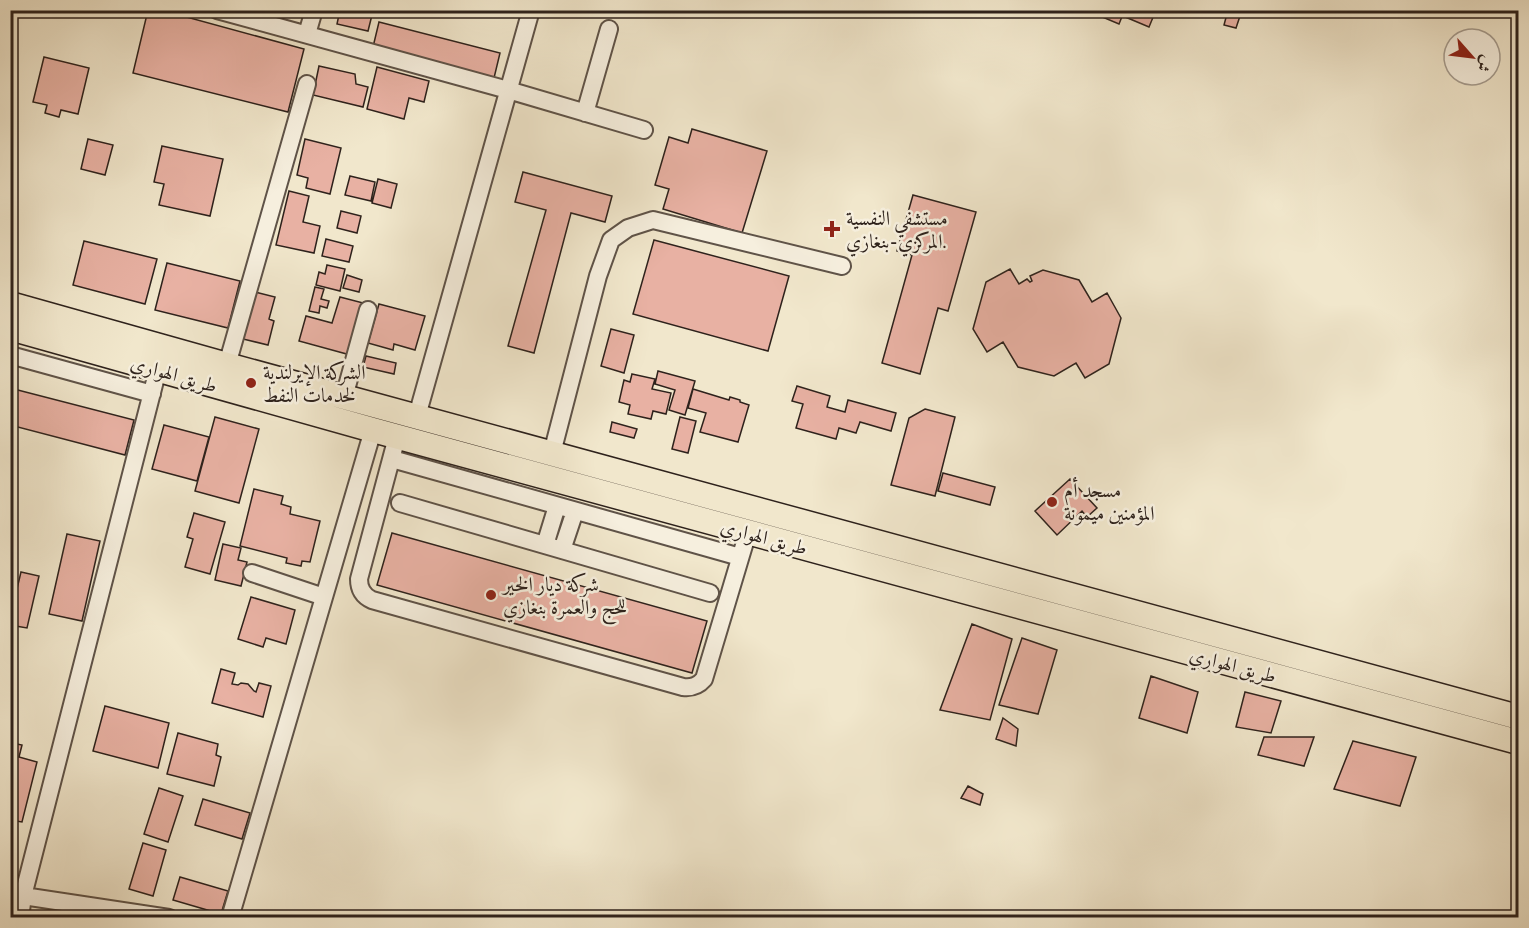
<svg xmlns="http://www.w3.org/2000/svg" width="1529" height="928" font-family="'IM FELL Double Pica',Amiri,serif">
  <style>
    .building { fill: #e8b1a3; stroke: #2e221c; stroke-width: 1.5 }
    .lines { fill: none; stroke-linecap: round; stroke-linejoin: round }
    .minor-casing { stroke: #5f5348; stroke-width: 20 }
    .highway-casing { stroke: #2e221c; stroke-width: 27 }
    .minor { stroke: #f6efde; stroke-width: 16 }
    .highway { stroke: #f1e7cc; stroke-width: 24 }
    .poi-dot { fill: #8f2418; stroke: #f6efde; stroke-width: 2 }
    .labels { text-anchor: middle; stroke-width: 5; stroke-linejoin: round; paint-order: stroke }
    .poi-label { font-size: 20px; fill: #2e221c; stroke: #f6efde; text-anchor: start }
    .street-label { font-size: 20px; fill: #2e221c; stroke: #f6efde }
  </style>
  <rect width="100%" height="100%" fill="#f1e7cc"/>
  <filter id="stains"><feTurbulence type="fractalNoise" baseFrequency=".00333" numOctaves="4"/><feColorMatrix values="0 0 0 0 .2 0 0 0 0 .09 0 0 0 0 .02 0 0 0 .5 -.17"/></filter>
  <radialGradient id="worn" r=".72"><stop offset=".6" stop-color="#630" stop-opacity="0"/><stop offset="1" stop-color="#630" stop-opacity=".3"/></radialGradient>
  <path class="building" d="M148,10h13l143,39 -16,63 -155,-39z
    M340,10l33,1 -5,20 -31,-7z
    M1065,10h24l-2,7z
    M1094,10h21l8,4 -4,10 -26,-11z
    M1126,10h30l-7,17 -26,-11z
    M1228,10h14l-6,18 -12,-3z
    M379,22l121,31 -6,25 -121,-31z
    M44,57l45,11 -11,46 -17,-4 -2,7 -14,-4 2,-8 -14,-3z
    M319,66l36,8 1,10 12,3 -5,20 -50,-12z
    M377,67l52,14 -5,21 -15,-4 -5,21 -37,-10z
    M692,129l75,22 -25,82 -79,-24 6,-20 -14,-4 14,-48 19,6z
    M88,139l25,6 -8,30 -24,-6z
    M305,139l36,9 -11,46 -24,-6 2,-10 -11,-3z
    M162,146l61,13 -13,57 -51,-11 5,-21 -10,-2z
    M523,172l89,24 -7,26 -34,-9 -37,140 -26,-7 38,-136 -31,-8z
    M350,176l25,6 -4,19 -26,-6z
    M378,179l19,5 -6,24 -19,-5z
    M289,191l20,5 -6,26 17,4 -6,27 -38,-8z
    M913,195l63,17 -28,99 -10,-3 -18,66 -38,-11 30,-108 -15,-4z
    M341,211l20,5 -4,17 -20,-5z
    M326,239l27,7 -4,16 -27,-6z
    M654,240l135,36 -21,75 -135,-37z
    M84,241l73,18 -12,45 -72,-19z
    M167,263l73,18 -12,47 -73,-18z
    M327,265l18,4 -5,22 -24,-6 3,-13 6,2z
    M1010,269l9,15 8,-5 3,3 2,-1 -2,-5 13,-6 36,10 13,22 15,-9 14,25 -12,46 -24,14 -9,-15 -22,13 -36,-9 -15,-25 -16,10 -14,-23 13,-47z
    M347,275l15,5 -3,12 -16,-4z
    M315,287l9,2 -3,10 8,2 -2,7 -7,-2 -1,7 -10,-2z
    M255,292l20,5 -6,22 5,2 -6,24 -25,-6z
    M340,297l27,7 -13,52 -55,-15 7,-25 26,7z
    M379,304l46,12 -10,34 -21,-6 -1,6 -25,-7z
    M611,329l23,6 -10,38 -23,-7z
    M366,356l30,7 -2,11 -31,-7z
    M658,371l37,10 -10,34 -16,-5 6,-20 -20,-6z
    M632,374l23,5 -3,10 19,4 -5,21 -13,-3 -2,8 -23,-5 2,-9 -11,-3 5,-22 6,2z
    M797,386l33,10 -3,11 18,5 3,-12 48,13 -5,18 -31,-9 -4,11 -17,-5 -3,11 -40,-11 7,-24 -11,-3z
    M10,388l124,32 -9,35 -115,-30z
    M693,389l36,11 1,-3 10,3v2l9,3 -11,37 -38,-10 6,-19 -18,-5z
    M925,409l30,8 -20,79 -44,-11 18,-67z
    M215,417l44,12 -20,74 -44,-12z
    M680,417l16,4 -8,32 -16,-4z
    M612,422l25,7 -3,9 -24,-6z
    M164,425l45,12 -12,44 -45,-12z
    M943,473l52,14 -5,18 -52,-14z
    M1070,479l27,29 -10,9 -5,-6 -25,24 -22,-24z
    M254,489l29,7 -2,8 10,3 -1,7 30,7 -10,41 -8,-1 -1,5 -15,-3 1,-5 -47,-12z
    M194,513l31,9 -15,52 -25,-7 8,-28 -6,-2z
    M392,533l315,88 -15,52 -315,-88z
    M67,534l33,7 -18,80 -33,-7z
    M223,544l18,4 -3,12 9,2 -6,24 -26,-6z
    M21,572l18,4 -12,52 -17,-3v-7z
    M251,597l44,13 -9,34 -20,-6 -3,9 -25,-8z
    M972,624l40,15 -22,81 -50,-10z
    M1022,638l35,12 -19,64 -39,-9z
    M221,669l14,4 -3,11 6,1 3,-2 7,1 6,7 2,1 3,-9 12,3 -8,31 -51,-14z
    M1151,676l47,16 -11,41 -48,-15z
    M1245,692l36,9 -10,32 -35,-6z
    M105,706l64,17 -11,45 -65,-17z
    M1003,718l15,11 -2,17 -20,-7z
    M178,733l40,11 -2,11 5,2 -7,29 -47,-12z
    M1264,737h50l-10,29 -46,-11z
    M1353,741l63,16 -16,49 -66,-17z
    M12,743l10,2 -3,12 18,5 -15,60 -12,-2v-70z
    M968,786l15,8 -3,11 -19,-7z
    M159,788l24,8 -15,46 -24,-8z
    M203,799l47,14 -8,26 -47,-14z
    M143,843l23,7 -13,46 -24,-7z
    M180,877l48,14 -7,23 -48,-14z"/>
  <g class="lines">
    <g class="minor-casing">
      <path id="minor" d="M217,10l291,80 136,40
        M307,34l7,-24
        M585,113l24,-84
        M10,355l142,39
        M227,365l80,-281
        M344,397l24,-87
        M417,416l114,-406
        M397,437l-38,142c0,10 4,17 13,21l311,87c9,1 15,-1 21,-8l44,-147
        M552,453l46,-177 13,-36 17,-12 25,-8 189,46
        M392,459l348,98
        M400,503l310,90
        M545,545l12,-39
        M562,550l13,-39
        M252,573l72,24
        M10,894l159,24
        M20,918l3,-22 135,-527
        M230,918l143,-488"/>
    </g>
    <g class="highway-casing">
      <path id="highway" d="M10,304l217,61 1291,352
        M10,328l363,102 1145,312"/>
    </g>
    <use href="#minor" class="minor"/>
    <use href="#highway" class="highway"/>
  </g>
  <g class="poi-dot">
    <path d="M829 220h6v6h6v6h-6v6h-6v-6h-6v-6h6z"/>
    <circle cx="251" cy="383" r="6"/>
    <circle cx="1052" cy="502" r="6"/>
    <circle cx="491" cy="595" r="6"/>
  </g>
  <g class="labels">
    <g class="poi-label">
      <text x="846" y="225">مستشفي النفسية<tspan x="846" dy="23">المركزي-بنغازي.</tspan></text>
      <text x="263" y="379">الشركة الإيرلندية<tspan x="263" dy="23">لخدمات النفط</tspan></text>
      <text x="1064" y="497">مسجد أم<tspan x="1064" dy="23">المؤمنين ميمونة</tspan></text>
      <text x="503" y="591">شركة ديار الخير<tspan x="503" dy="23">للحج والعمرة بنغازي</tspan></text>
    </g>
    <g class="street-label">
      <text transform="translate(174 374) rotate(16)" y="7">طريق الهواري</text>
      <text transform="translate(764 537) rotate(15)" y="7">طريق الهواري</text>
      <text transform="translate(1233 665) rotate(15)" y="7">طريق الهواري</text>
    </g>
  </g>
  <rect width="1529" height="928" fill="none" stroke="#f1e7cc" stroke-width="36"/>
  <rect x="12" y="12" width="1505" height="904" fill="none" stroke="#2e221c" stroke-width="3"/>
  <rect x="18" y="18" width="1493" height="892" fill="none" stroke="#2e221c" stroke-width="1.5"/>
  <g transform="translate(1472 57) rotate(118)"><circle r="28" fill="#f6efde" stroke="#a69d90" stroke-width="1.5"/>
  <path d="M0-4.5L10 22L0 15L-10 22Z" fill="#8f2418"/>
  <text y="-9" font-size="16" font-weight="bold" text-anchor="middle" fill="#2e221c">ش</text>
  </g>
  <rect width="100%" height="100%" filter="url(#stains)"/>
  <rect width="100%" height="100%" fill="url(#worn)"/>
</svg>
